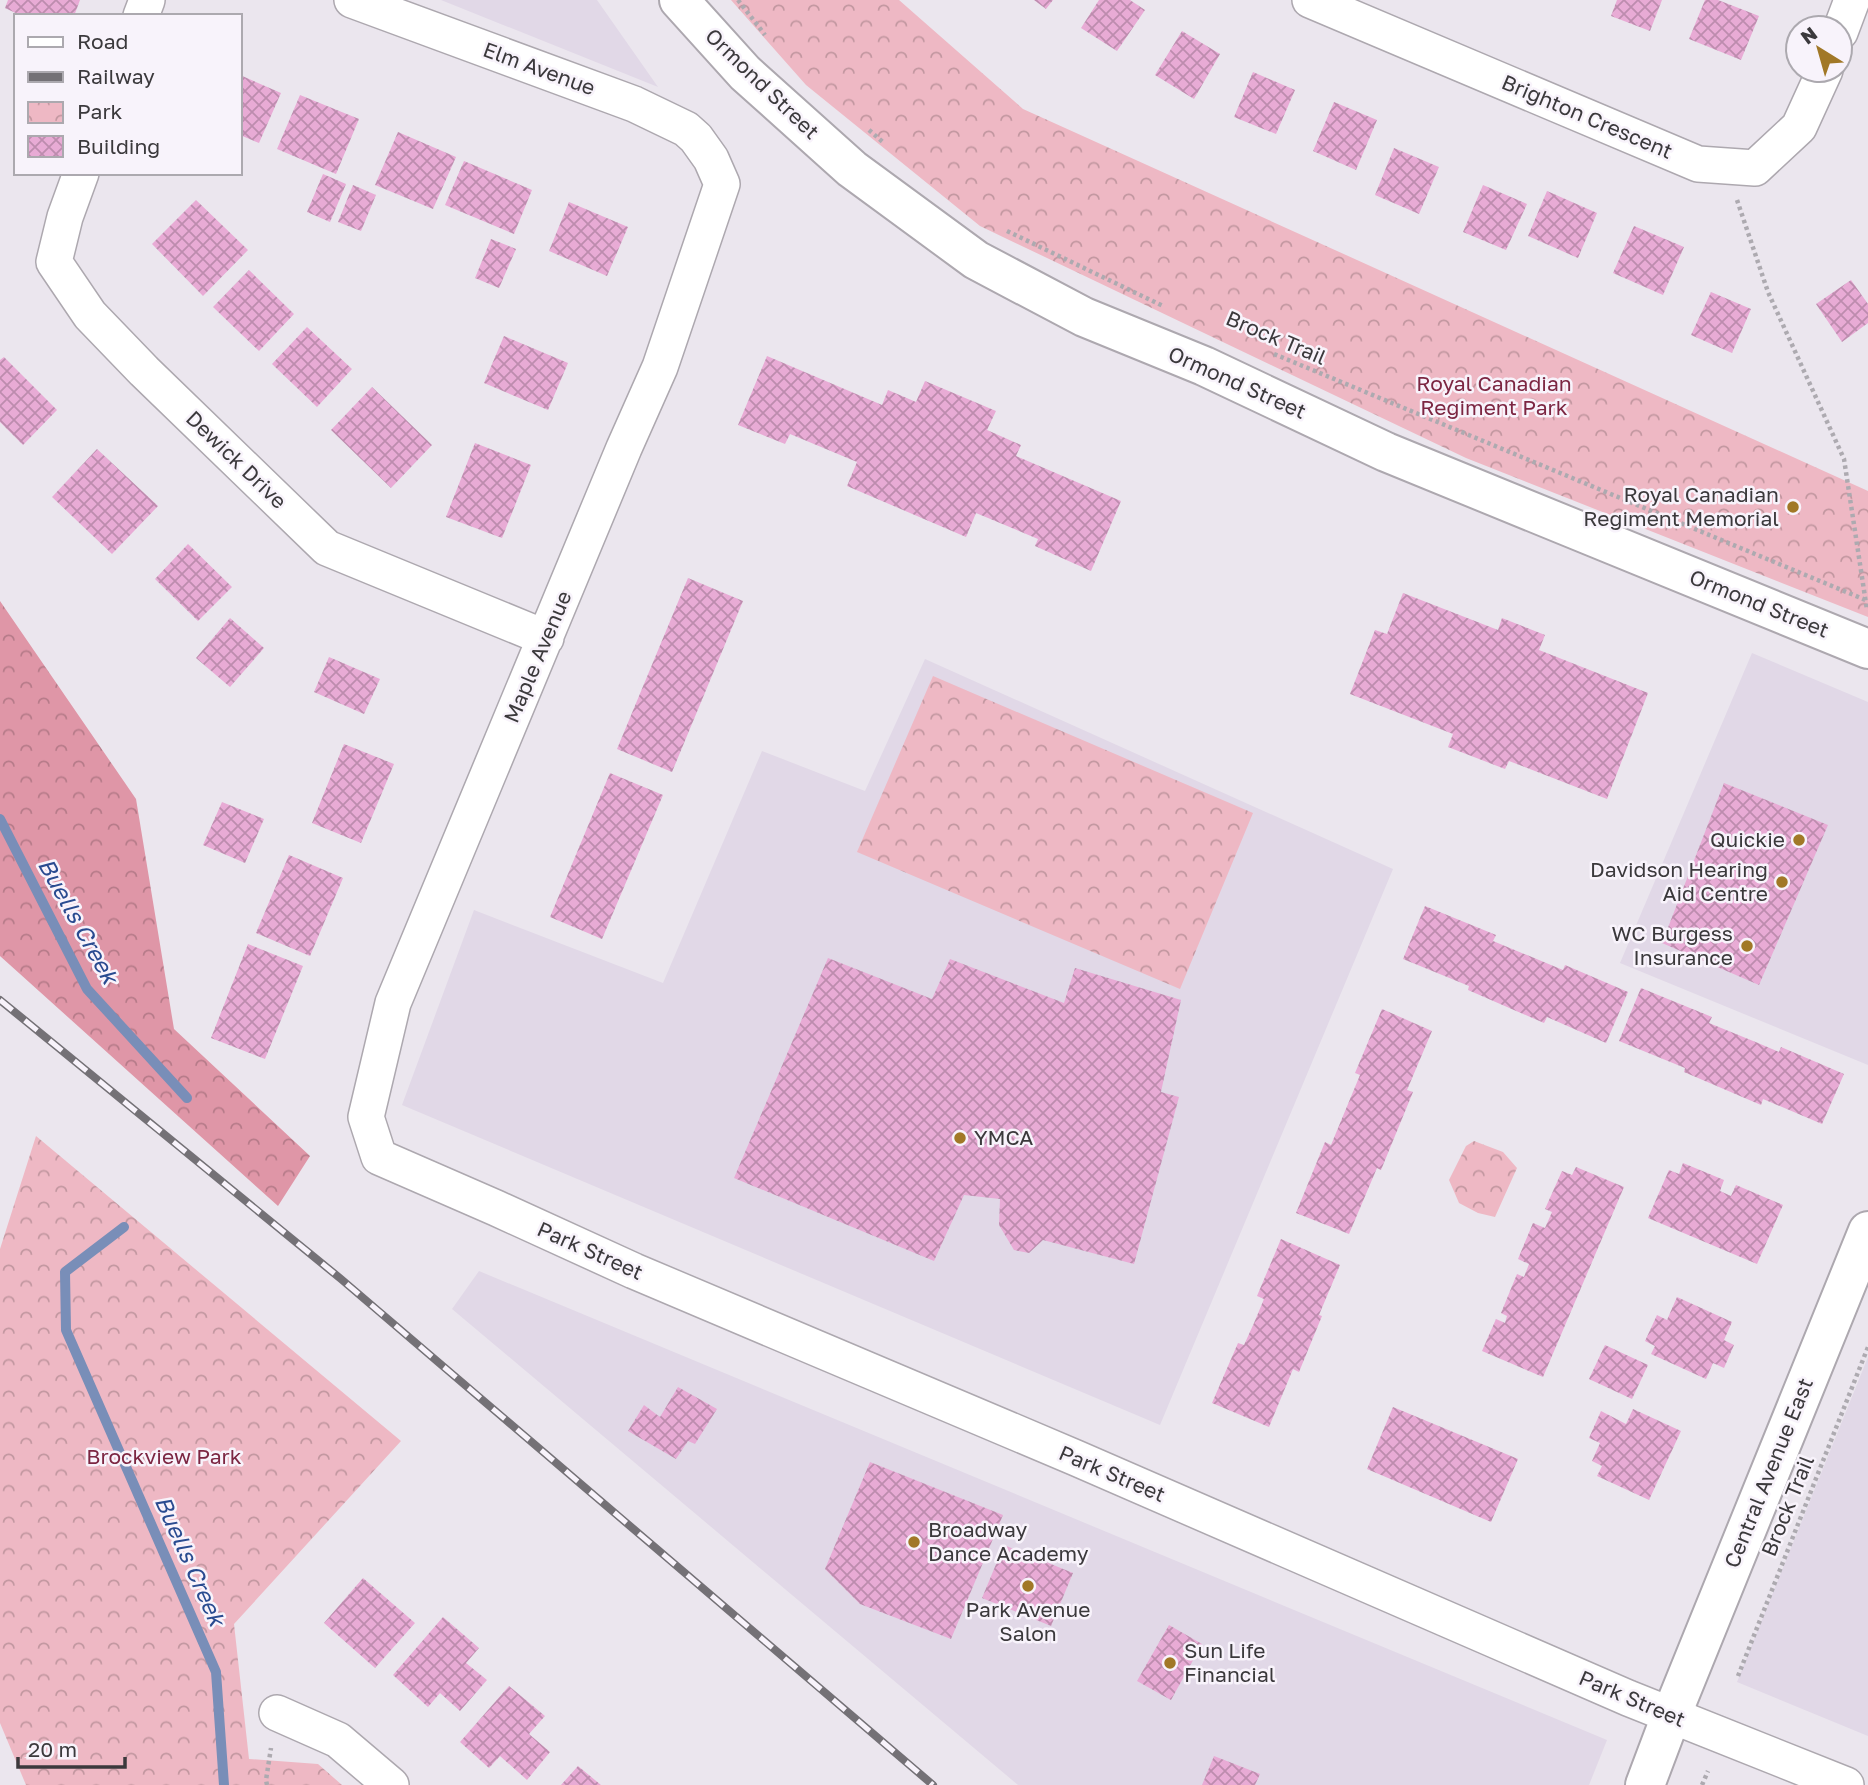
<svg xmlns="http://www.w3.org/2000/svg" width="1868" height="1785" font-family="'Golos Text',sans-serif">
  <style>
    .built { fill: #e1d8e7 }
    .forest { fill: url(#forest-crowns) }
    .park { fill: url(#park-crowns) }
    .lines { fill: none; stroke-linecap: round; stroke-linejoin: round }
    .stream { stroke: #798eb8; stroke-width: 10 }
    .building { fill: url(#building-cross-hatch) }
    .minor-casing { stroke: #ada8af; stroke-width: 38 }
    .tertiary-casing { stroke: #ada8af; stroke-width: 42 }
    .path { stroke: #adaab0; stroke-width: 4.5; stroke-dasharray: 3.5 3.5; stroke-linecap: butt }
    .minor { stroke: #fff; stroke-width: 35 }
    .tertiary { stroke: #fff; stroke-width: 38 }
    .rail-casing { stroke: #747176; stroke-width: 8 }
    .rail { stroke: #f8f3fb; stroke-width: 5; stroke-dasharray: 16; stroke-linecap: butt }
    .poi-dot { fill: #a17827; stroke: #f8f3fb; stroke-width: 2.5 }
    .labels { text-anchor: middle; stroke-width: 5; stroke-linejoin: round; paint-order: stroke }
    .street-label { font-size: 21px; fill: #3b393c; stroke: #f8f3fb }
    .park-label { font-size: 21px; fill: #7c2642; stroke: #f8f3fb }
    .poi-label { font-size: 21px; fill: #3b393c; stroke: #f8f3fb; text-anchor: end }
    .water-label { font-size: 23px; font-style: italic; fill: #294b90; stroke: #f8f3fb }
  </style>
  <defs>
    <pattern id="forest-crowns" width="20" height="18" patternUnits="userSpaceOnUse" patternTransform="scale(1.75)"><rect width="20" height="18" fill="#df96a7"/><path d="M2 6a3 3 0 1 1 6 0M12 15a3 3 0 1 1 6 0" fill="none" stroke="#b67b89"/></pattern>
    <pattern id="park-crowns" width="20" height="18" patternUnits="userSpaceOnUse" patternTransform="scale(1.75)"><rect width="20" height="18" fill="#eeb8c4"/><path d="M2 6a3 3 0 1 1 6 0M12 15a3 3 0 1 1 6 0" fill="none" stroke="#c297a0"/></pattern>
    <pattern id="building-cross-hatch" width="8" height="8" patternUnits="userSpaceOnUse" patternTransform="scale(1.75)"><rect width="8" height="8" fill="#e8abd5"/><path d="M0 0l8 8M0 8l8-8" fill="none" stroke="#bd8cae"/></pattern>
  </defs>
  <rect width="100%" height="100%" fill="#ebe6ee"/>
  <path class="built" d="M441,0h156l61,87z
    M1752,653l116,49v363l-248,-102z
    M925,659l468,210 -233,556 -758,-320 72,-195 189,73 99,-232 103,40z
    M479,1271l1128,469 -18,45h-571l-566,-476z
    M1868,1357v379l-131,-54z"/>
  <path class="forest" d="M0,601l136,198 38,230 136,127 -32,50 -278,-250z"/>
  <path class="park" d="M731,0h168l124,109 845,382v126l-402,-159 -486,-232 -174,-141z
    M933,676l320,137 -73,176 -323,-137z
    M36,1136l365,305 -167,183 15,135 69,5 24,21h-316l-26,-62v-474z
    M1474,1141l29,11 14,16 -22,49 -17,-4 -19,-10 -10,-23 17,-34z"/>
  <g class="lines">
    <path class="stream" d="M0,819l87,170 100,109
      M124,1227l-59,45 1,58 150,342 8,113"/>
  </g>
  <path class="building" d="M8,0h72l-6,16h-52l-17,-8z
    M1034,0h19l-7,9z
    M1099,0h31l15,10 -28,41 -36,-23z
    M1617,0h45l-12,31 -39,-15z
    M1705,0h13l41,16 -18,44 -52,-21z
    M1182,31l38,23 -26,45 -39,-24z
    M1253,72l42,18 -19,44 -42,-17z
    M240,75l41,18 -22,50 -19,-8z
    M300,95l59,24 -23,55 -59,-25z
    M1334,102l43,18 -21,50 -43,-19z
    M398,132l58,25 -23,52 -58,-24z
    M1394,148l45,19 -20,47 -44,-19z
    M464,161l68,29 -18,44 -69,-29z
    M323,174l23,10 -16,38 -23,-10z
    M353,185l23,10 -15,36 -23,-9z
    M1483,185l44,19 -21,46 -43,-18z
    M1547,191l50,22 -19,45 -50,-22z
    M196,200l52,50 -45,46 -51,-52z
    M569,202l59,25 -21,49 -58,-25z
    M1634,226l50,21 -21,48 -50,-22z
    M491,239l25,10 -17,39 -24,-10z
    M249,270l45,44 -35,37 -46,-44z
    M1851,280l17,24v19l-26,19 -26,-38z
    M1711,292l40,17 -19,44 -41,-18z
    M307,327l45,42 -35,38 -45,-43z
    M504,336l64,27 -20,47 -64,-27z
    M767,356l115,49 6,-15 28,12 9,-21 71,30 -9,19 34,15 -5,11 105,45 -30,70 -56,-25 3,-7 -62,-26 -10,24 -119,-51 10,-24 -67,-28 -5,10 -47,-19z
    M4,357l53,53 -34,35 -23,-23v-62z
    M372,387l60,58 -41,43 -60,-58z
    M475,443l56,22 -29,73 -56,-21z
    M97,449l61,57 -46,48 -60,-57z
    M188,544l44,43 -34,34 -43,-42z
    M688,578l55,23 -71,171 -55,-23z
    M1403,593l95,37 4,-12 43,17 -6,15 109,43 -41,106 -98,-38 -4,8 -57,-22 5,-13 -103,-40 25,-64 12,4z
    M230,618l34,30 -34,39 -34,-29z
    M329,657l51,22 -16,35 -50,-22z
    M344,744l50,20 -33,79 -49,-20z
    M610,773l53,22 -61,144 -52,-22z
    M1724,783l104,42 -69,160 -97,-42z
    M222,802l42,17 -19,44 -42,-18z
    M289,855l54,23 -33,78 -54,-23z
    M1425,906l71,29 -3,6 70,29 2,-5 63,27 -22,51 -59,-26 -3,6 -76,-33 1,-4 -66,-27z
    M248,944l55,22 -38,93 -54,-21z
    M828,958l104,41 18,-40 114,44 11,-35 106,32 -20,92 18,5 -45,167 -91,-24 -14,13 -15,-3 -15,-25 1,-26 -36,-4 -30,66 -200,-83z
    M1641,988l71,29 -3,6 49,20 21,9 2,-5 63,27 -22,50 -59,-25 -2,6 -77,-33 1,-4 -66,-27z
    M1382,1009l50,22 -25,59 6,2 -32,78 -4,-2 -28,66 -53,-21 29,-71 6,3 29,-70 -5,-2z
    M1683,1163l41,17 -4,11 11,5 5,-11 47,20 -26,59 -109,-46 21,-48 10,4z
    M1576,1167l48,20 -81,190 -61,-26 14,-32 9,4 2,-7 -6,-3 16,-39 7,3 5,-13 -11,-5 15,-36 12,5 7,-16 -7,-3 17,-38 10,4z
    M1281,1239l59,26 -21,50 3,1 -23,56 -6,-3 -24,58 -57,-24 26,-60 6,2 10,-22 10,-24 -7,-3z
    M1677,1297l55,25 -8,18 10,5 -10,23 -11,-5 -7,16 -55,-25 4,-8 -10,-5 12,-26 10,5z
    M1605,1345l43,20 -16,34 -43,-20z
    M678,1387l39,22 -22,35 -7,-3 -12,18 -48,-28 16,-26 16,12z
    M1393,1407l125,52 -27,63 -124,-53z
    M1633,1409l48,22 -32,69 -52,-24 5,-10 -10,-5 8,-18 -11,-5 12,-27 25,13z
    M870,1462l133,53 -52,124 -91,-35 -35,-35z
    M1004,1545l69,28 -22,53 -69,-28z
    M363,1578l52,45 -40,45 -51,-45z
    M443,1617l36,31 -13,15 21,17 -27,31 -20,-18 -12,14 -35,-32z
    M1169,1625l33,19 -31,56 -34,-19z
    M509,1686l36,30 -16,18 21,18 -23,28 -27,-24 -11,12 -29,-26z
    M1214,1756l46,18 -5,11h-53z
    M578,1766l23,19h-40z"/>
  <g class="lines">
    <g class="minor-casing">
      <path id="minor" d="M352,0l282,104 52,25 10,9 15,21 11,25 -62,183 -36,81 -231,555 -27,114 13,40 117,51 138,63 442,187 552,240 218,87
        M1310,0l388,164 57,4 44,-41 26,-57
        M141,16l6,-16
        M1840,32l12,-32
        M81,173l-16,44 -11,45 36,53 54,56 183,177 219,90
        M277,1713l61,27 53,45"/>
    </g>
    <g class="tertiary-casing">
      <path id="tertiary" d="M679,0l66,73 107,96 124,91 108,57 120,49 182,86 482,197
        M1645,1785l26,-69 197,-485"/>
    </g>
    <path class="path" d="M738,0l27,35
      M869,130l15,13
      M1737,200l31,92 76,167 23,151
      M1007,231l156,75
      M1274,354l594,247
      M1738,1676l130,-329
      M267,1785l-1,-5 5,-32
      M1702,1785l6,-14"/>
    <use href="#minor" class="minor"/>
    <use href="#tertiary" class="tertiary"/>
    <g class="rail-casing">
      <path id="rail" d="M0,1000l341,279 592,506"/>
    </g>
    <use href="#rail" class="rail"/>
  </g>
  <g class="poi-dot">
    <circle cx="1793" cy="507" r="7"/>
    <circle cx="1799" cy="840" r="7"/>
    <circle cx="1782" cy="882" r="7"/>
    <circle cx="1747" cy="946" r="7"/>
    <circle cx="960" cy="1138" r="7"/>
    <circle cx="914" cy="1542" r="7"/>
    <circle cx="1028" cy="1586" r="7"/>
    <circle cx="1170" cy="1663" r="7"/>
  </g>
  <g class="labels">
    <g class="street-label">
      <text transform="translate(539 69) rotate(20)" y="7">Elm Avenue</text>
      <text transform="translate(762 84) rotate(44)" y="7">Ormond Street</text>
      <text transform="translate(1587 117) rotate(23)" y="7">Brighton Crescent</text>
      <text transform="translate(1276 338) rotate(23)" y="7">Brock Trail</text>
      <text transform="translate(1237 383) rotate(24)" y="7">Ormond Street</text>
      <text transform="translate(236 460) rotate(44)" y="7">Dewick Drive</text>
      <text transform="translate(1759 604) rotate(22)" y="7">Ormond Street</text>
      <text transform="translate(538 657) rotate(-67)" y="7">Maple Avenue</text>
      <text transform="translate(590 1251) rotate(24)" y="7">Park Street</text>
      <text transform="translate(1769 1473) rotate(-68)" y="7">Central Avenue East</text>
      <text transform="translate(1112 1474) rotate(23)" y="7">Park Street</text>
      <text transform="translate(1788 1506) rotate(-68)" y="7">Brock Trail</text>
      <text transform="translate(1632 1699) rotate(23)" y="7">Park Street</text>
    </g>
    <g class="park-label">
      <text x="1494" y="391">Royal Canadian<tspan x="1494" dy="24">Regiment Park</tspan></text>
      <text x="164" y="1464">Brockview Park</text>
    </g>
    <g class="poi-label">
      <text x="1779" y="502">Royal Canadian<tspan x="1779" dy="24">Regiment Memorial</tspan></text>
      <text x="1785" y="847">Quickie</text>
      <text x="1768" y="877">Davidson Hearing<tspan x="1768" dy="24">Aid Centre</tspan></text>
      <text x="1733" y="941">WC Burgess<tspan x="1733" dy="24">Insurance</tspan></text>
      <text x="974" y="1145" text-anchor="start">YMCA</text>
      <text x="928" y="1537" text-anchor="start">Broadway<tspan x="928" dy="24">Dance Academy</tspan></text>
      <text x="1028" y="1617" text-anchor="middle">Park Avenue<tspan x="1028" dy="24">Salon</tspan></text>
      <text x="1184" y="1658" text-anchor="start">Sun Life<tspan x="1184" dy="24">Financial</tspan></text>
    </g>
    <g class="water-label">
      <text transform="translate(78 921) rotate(61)" y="8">Buells Creek</text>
      <text transform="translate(190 1561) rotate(66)" y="8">Buells Creek</text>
    </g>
  </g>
  <rect x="14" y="14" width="228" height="161" fill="#f8f3fb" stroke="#aca9af" stroke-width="2"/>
  <rect x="28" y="37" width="35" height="10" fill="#ffffff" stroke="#aca9af" stroke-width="2"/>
  <text x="77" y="49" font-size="21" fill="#3b393c">Road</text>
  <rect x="28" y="72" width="35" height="10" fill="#747176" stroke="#aca9af" stroke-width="2"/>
  <text x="77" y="84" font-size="21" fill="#3b393c">Railway</text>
  <rect x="28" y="102" width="35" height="21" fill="url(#park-crowns)" stroke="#aca9af" stroke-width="2"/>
  <text x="77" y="119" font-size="21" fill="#3b393c">Park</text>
  <rect x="28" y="136" width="35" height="21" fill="url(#building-cross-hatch)" stroke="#aca9af" stroke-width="2"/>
  <text x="77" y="154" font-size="21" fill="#3b393c">Building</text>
  <g transform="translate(1819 49) rotate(323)"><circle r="33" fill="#f8f3fb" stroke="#aca9af" stroke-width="2"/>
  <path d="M0-5L12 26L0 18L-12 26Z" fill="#a17827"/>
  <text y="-10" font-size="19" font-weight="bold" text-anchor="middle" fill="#3b393c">N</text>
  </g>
  <path d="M18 1757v10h107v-10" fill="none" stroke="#3b393c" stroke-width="3.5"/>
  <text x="28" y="1757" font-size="21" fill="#3b393c" stroke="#f8f3fb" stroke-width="5" paint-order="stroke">20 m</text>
</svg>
